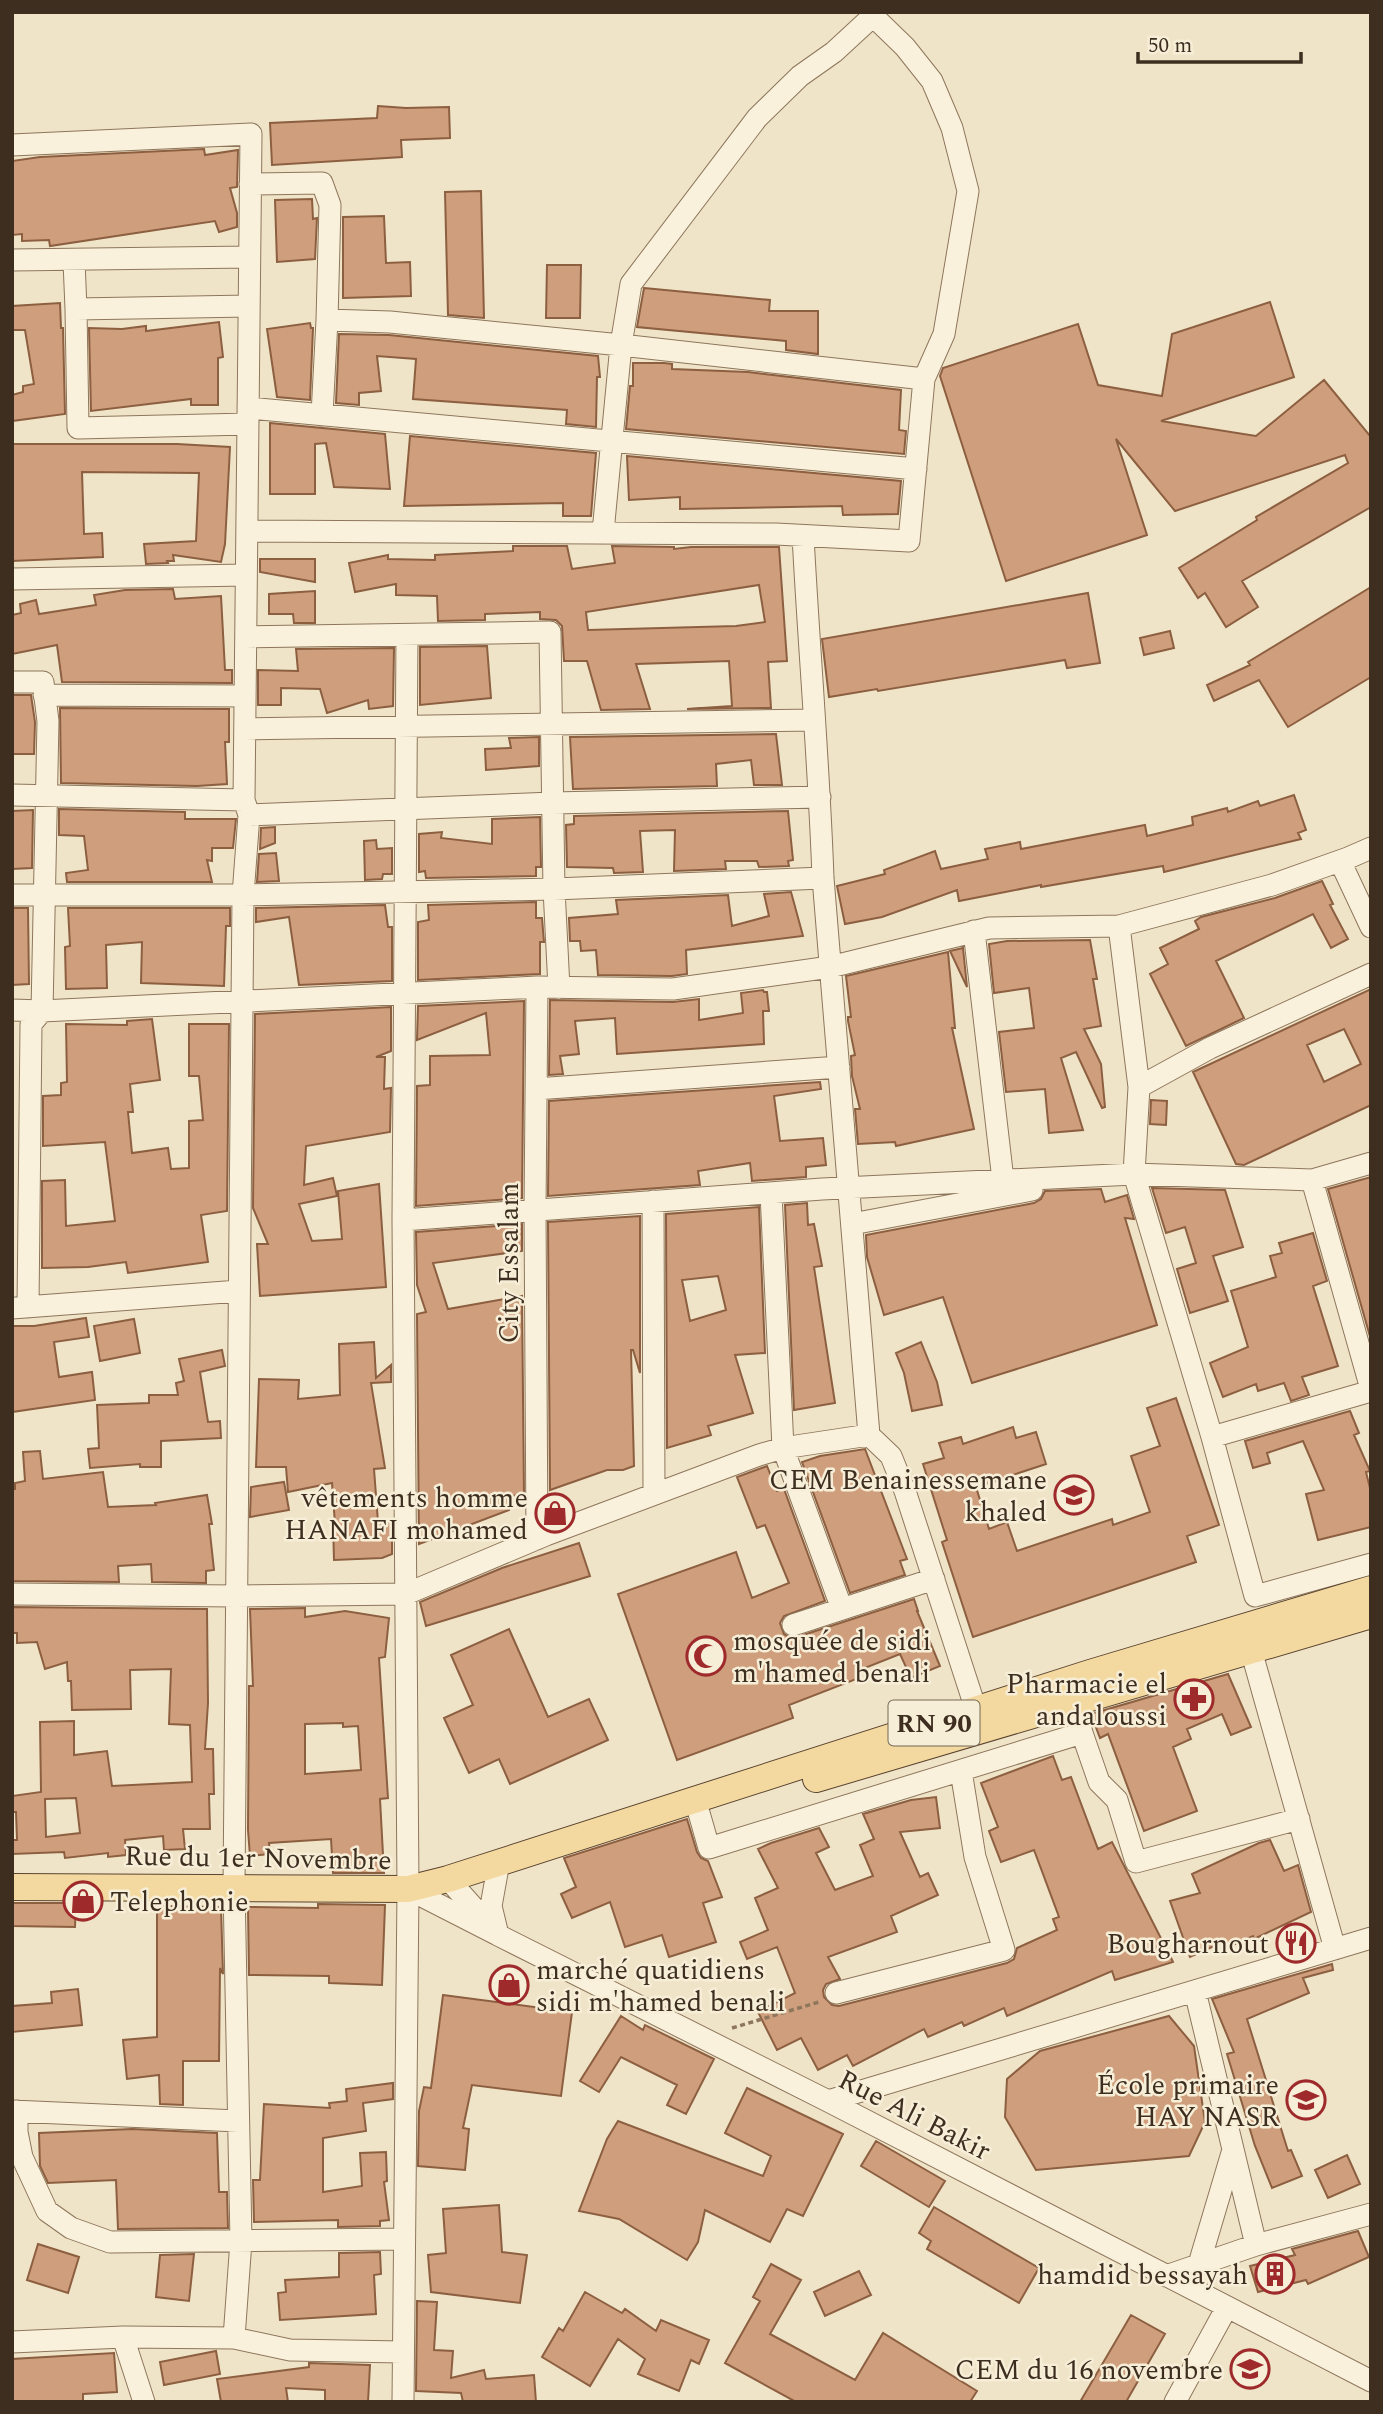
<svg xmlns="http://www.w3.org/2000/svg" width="1383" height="2414" font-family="Spectral,serif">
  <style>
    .building { fill: #cf9f7d; stroke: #8d5f41; stroke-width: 2; fill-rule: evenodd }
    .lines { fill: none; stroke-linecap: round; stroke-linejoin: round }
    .minor-casing { stroke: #8d765c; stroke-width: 23 }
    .major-casing { stroke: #5b4430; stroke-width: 28 }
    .path { stroke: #8d765c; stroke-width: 3.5; stroke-dasharray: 5 3.5; stroke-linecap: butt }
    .minor { stroke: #faf1dc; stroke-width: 21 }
    .major { stroke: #f3d9a0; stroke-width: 26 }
    .labels { text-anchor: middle; stroke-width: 5; stroke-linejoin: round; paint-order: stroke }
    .shield { fill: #f7eed8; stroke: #756857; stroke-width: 2 }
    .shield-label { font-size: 26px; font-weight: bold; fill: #3d2e20 }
    .street-label { font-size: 28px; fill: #3d2e20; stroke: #f7eed8 }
    .poi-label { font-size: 28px; fill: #3d2e20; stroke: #f7eed8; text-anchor: end }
  </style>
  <rect width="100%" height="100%" fill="#f0e4c8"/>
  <path class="building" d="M378,106l28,2 43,-1 1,31 -49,2 1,17 -130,8 -2,-42 107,-5z
    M204,149l1,6 33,-5 -1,37 -7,1 7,25v14l-18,5 -4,-11 -165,25 -1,-6 -27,1v-7l-10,1v-74l28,-4z
    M481,191l3,127 -36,-3 -3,-123z
    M312,199l1,20 4,-1 -2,41 -38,3 -2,-62z
    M384,216l2,47 24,-1 1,34 -68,2v-81z
    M547,265h34l-1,53h-34z
    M644,288l126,12 -1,11h49v43l-32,-4v-9l-149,-14z
    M1270,302l24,75 -133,44 95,15 68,-56 47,57v70l-129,74 16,26 -32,20 -21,-34 -7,5 -19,-30 78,-48 -1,-3 92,-54 -3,-8 -170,56 -59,-72 31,96 -141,46 -66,-205 3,-8 135,-44 20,61 64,11 10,-62z
    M60,303l1,25h2l2,86 -53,7v-26l11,-3v-6l11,-2 -9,-54h-13v-24z
    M219,322l4,35 -5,1v47h-27v-6l-100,12 -2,-83 33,1 24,-3v5z
    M310,323l1,5h2l-3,72 -33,-3 -10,-68z
    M339,334l50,1 209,21 2,21h-3l-1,50 -30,-3 1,-14 -154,-11 3,-40 -39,-3 4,35 -22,2v12l-23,-2z
    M633,363h31l8,1v5l76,3 153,18 -2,40 7,1 -2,23 -278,-25 4,-43h3z
    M270,423l115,11 5,55 -56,-2 -8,-44 -11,1v50h-45z
    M410,436l186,17 -5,63h-28v-13l-159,3z
    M12,444h165l53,3 -5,97 -4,18 -48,-7 1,6h-7l1,2 -22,1 -2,-20 52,-3 3,-68 -117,-1 2,62 18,-1 1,24 -91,4z
    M627,456l274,25 -3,33 -55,1 -1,-9 -162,3v-12l-51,3z
    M513,546h54l5,23 43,-6 -3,-17 62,1v2l17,-2h88l8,114 -19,1 3,46 -84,1 45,-3 -3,-45 -93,3 14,45 -49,1 -14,-49h-23l-2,-35 -6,-6 -16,-1v-7l-55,2v6l-47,1 -1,-25 -41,-1v-11l-41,8 -6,-29 39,-8v4l47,1v-5l78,-4zM759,585l6,37 -29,4 -148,4 -2,-18z
    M260,559h55v23l-55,-10z
    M1371,587v90l-83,50 -29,-47 -45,21 -7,-16 43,-20 -2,-3z
    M173,589l2,10 46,-3 4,74h7v13l-170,-1 -5,-37 -45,9v-39l9,-2 -1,-9 16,-4 3,14 57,-9 -2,-10 31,-5z
    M315,591v32h-21l-1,-9h-24v-20z
    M1088,593l12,70 -33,5 -2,-8 -187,31 -1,-2 -48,8 -7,-58z
    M1170,631l4,17 -30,7 -4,-17z
    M487,646l4,52 -71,7v-58z
    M394,648l-1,58 -24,3 -1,-9 -41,13 -7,-24 -39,-1v17h-23v-35l40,1 -2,-22z
    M12,695h19l4,27 -1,32h-22z
    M60,708l169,1v33h-4l2,42 -30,2 -136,-3z
    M776,734l6,51h-28l-3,-25 -35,4 1,22 -144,3 -3,-52z
    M539,737v29l-53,4 -1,-21 26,-1 -2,-10z
    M1294,795l12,35 -8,3 3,6 -137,33 -1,-6 -122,21v-2l-82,16 -2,-11 -75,27 -37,7 -8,-38 48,-12 -1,-4 51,-19 6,18 47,-10 -3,-10 35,-7 1,7 124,-24 2,11 46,-11 -1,-8 35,-9 1,4 30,-11 2,5z
    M59,809l126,3v7h51l-3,29h-21v13l-5,-1 5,22h-145l-1,-9 22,-3 -4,-34 -25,-1z
    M33,810l-1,58 -20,1v-58z
    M788,811l5,49 -5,1 1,5 -30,1 -2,-6h-32l1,8 -52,2 1,-41 -35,1 3,41 -29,1 -1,-5 -46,-1 -1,-42 8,-1v-8z
    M540,817l1,50h-5v9l-110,2 -1,-7 -6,1v-38l23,-2 -1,6 51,6v-25z
    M275,827v16l-15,6 1,-21z
    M376,840l1,9 15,-1v26h-9l-1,5 -17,1 -1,-39z
    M276,853l3,28 -22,1 2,-28z
    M1322,881l11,23 -3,1 18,34 -17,9 -18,-34 -97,47 28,57 -58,28 -36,-72 18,-10 -8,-16 39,-19 -4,-8 6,-4 74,-19z
    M791,892l12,44 -117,14 1,24 -15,2 -74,-1 -2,-25 -15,1 -1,-10h-10l-1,-23 49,-4 -2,-14 112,-5 4,31 37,-10 -5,-22z
    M536,902v16h6l2,24h-4v32l-122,6v-58l11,-2 -1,-15z
    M385,905l3,22h4v54l-93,4 -10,-68 -33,5v-14z
    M12,908h16l1,76 -17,1z
    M68,908h162v18h-4l-2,60 -83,-3 1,-41 -36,3 1,43 -41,1 -1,-42 5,-1z
    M1090,940l7,39h-4l8,47 -17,3 17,35 4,43 -3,1 -26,-56 -15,6 22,72 -34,3 -4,-44 -39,3 -7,-60 35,-4 -5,-40 -35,5 -5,-49 18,-3z
    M963,948l4,39 -17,-36z
    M948,952l7,76h-3l22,101 -78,17 -1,-4 -37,2 -3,-35h5l-8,-33 -1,-20 4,-1 -7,-34v-4h3l-5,-41z
    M1371,989v116l-127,60 -8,-1 -43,-92zM1344,1029l17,35 -37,18 -17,-37z
    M763,990l1,2h3l2,19h-6l1,33 -147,10 -2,-36 -40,3 4,33 -19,2 3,18 -14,1 1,-75 123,2 26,-3v21l44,-7 -2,-20z
    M524,1001l-2,197 -106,8 1,-120 13,-1v-29l60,-1 -4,-42 -69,27 1,-34z
    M391,1007v44l-15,6h9l-1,32 7,-1 -1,44 -84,14 -2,39 29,-7 4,18 -38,8 13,37 30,-2 -4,-48 41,-7 7,103 -126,9 -3,-52h11l-15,-36 2,-194z
    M152,1019l8,61 -30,4 3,28h-5l4,41 36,-5 3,21 18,-1v-47l14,-1 -4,-44h-10v-52h40l-2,187 -26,4 7,47 -80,11 -2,-11 -38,5 -46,1v-87l23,-1 1,46 49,-5 -10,-79 -62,4v-50l18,-1v-12l6,-1 -1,-58 61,1v-4z
    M820,1082l1,7 -47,7 6,45 43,-3 3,27 -20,2v10l-54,4 -2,-18 -52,8 2,14 -152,11 1,-95z
    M1151,1100l16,1 -1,24 -16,-1z
    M1371,1177v163l-43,-151z
    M1152,1188l73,2 18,57 -30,9 15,45 -38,12 -13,-44 19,-6 -11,-36 -19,6z
    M1101,1189l4,13 22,-7 7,24 -9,-1 32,107 -185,58 -29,-86 -59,18 -17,-58 -1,-22 168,-32 7,-4 4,-8z
    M807,1203l1,22 6,-1 8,42 -8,1 21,136 -41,7 -9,-205z
    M759,1207l6,146 -30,2 18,58 -45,13 3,9 -44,13 -1,-234zM718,1276l8,34 -36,11 -8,-41z
    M640,1216v157l-7,-23h-2l3,116 -11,4h-16l-57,20 -2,-268z
    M522,1224v27l-89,12 15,46 74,-13 2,199 -15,1v14l-90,34 -2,-230 9,-2 -9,-27 -1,-53z
    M1313,1233l14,48 -14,5 25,80 -36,11 7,18 -18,6 -7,-18 -26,8 -2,-7 -33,13 -13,-34 38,-16 -17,-56 45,-14 -6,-21 12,-3 -3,-10z
    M86,1318l3,19 -35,5 5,35 33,-5 3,28 -83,12v-86h22z
    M134,1319l6,34 -40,8 -6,-35z
    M374,1342l2,36 15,-13v17l-20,1 14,85 -11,1 4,53h14v32l-10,4 -48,2 -1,-36h2l-3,-41 -44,9 -2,-25h-30l3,-88 40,1 -1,19 42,-4 -1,-51z
    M921,1342l16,40 5,23 -30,6 -8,-38 -8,-20z
    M222,1350l3,16 -25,6 8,50 12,-1 1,17 -60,3v26h-21v-3l-50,4 -2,-19 11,-1 -2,-43 52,-2v-8h29l-2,-12 8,-2 -5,-22z
    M1176,1398l43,127 -32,11 9,26 -223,75 -31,-95 5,-2 -24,-76 21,-6 -5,-15 22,-6 2,7 50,-17 3,11 20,-6 10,32 -70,23 13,42 18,-7 10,29 95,-32 1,6 37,-13 -19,-56 29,-10 -13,-38z
    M1350,1411l9,22 -5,2 16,36 -4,1 5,20v35l-53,13 -12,-46 18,-4 -21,-49 -36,12 3,10 -17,5 -8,-27z
    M865,1449l42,110 -7,2 5,14 -55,18 -48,-131 18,-6z
    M40,1451l3,28 60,-7 5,35 48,-2 -1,-2 52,-8 5,29h-3l5,46 -8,1v12l-54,-1 -1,-18 -33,2 1,16 -107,-1v-92h3v-6l10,-2 -2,-29z
    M767,1466l10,25 7,-2 41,112 -41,15 -4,7 4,11 6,4 7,-1 117,-38 4,12h-1l23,55 -29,12 -11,-24 -43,17 2,7 -70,27 4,13 -116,42 -59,-166 118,-42 16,46 37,-15 -24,-58 -8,3 -20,-51z
    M284,1482l5,28 -39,7 1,-30z
    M579,1543l11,33 -164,50 -6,-24 82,-34z
    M12,1607l195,2 1,94 -3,46h8l1,45h-5l1,35h-27l2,20 -21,1 -1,-14 -38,4 1,15 -18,2v-4l-43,5 -1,-6 -52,2v-14h5l-1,-28h-4v-16l29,-4 -1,-70 34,-1v34l33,-4 5,35 80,-4 -2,-57 -21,-1 2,-55 -41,1 1,39 -59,1 -1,-29h-3l-1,-19 -22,7 -8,-27 -20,1v-10h-5zM76,1798l4,35 -34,4 -1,-38z
    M305,1608v9l40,-6 44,7 -4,39 -6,1 9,140 -8,1 4,74h-51l-2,-34 -62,4 1,11 -20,2 -2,-26 1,-144h4l-3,-77zM343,1723v4l15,-1 3,44 -56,4v-50z
    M509,1629l39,88 41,-18 19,41 -98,44 -11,-25 -30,14 -25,-55 29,-13 -22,-50z
    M1228,1674l23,53 -20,8 -9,-21 -35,15 4,10 -18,8 24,64 -53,20 -36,-97 -8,4 -9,-24z
    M1053,1756l9,24 9,-3 27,72 14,-7 61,120 -58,18 -3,-9 -105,45 -3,-8 -40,18 -2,-4 -34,15 -4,-8 -71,37 -6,-11 -29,15 -17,-32 -24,12 -19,-38 37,-19 -18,-46 -30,12 -7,-17 28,-12 -13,-32 23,-10 -20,-39 13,-6 48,-15 10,19 -13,6 19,37 38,-14 -13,-31 14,-6 -11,-25 48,-14 25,-3 4,31 -40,4 20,45 8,-4 10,22 -47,21 6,16 -69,25 12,22 -14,5 -3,6 1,7 8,8 7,1 168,-43 7,-4 3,-11 40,-18 -4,-11 6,-2 -25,-67 -33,12 -12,-31 9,-4 -17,-44z
    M687,1819l10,33 4,6 7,3 14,36 -19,6 13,39 -47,15 -7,-22 -37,12 -15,-45 -38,16 -11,-24 15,-7 -12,-29z
    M1270,1840l14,31 14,-6 13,47 -57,27 -1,-3 -27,12 -3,-6 -33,15 -20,-56 30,-8 -8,-19 67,-31z
    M12,1903h64l-1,24 -63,-1z
    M318,1904l67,1 -3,80 -53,-2v-7l-80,-1 -1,-68 70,1z
    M157,1906l64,1 2,67 -3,-6 -1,93h-36v44l-23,-1 -1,-29 -32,4 -4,-39 34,-3z
    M1332,1964l1,6 -30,8 6,15 -62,26 41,132 3,-1 11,26 -30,12 -17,-42 -28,-92 7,-2 -22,-53z
    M78,1989l4,36 -70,7v-26l40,-3 -1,-11z
    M443,1995l129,17 -11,84 -89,-11 -9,43 6,1 -4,41 -47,-4 1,-55 5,-24 7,1z
    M621,2016l22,14 2,-5 69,34 -28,55 -19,-9 10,-20 -56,-28 -22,35 -19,-11z
    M1169,2016l25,30 11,76 -16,34 -153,14 -31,-53 2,-38 33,-28z
    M393,2083v16l-30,4 3,28 -43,7v54l39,-6 -2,-33 26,-1 1,29 -3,1 5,38 -9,1v5l-42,1v-7l-84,2 -1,-42h7l4,-76 66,4 -1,-5 18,-2 -1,-12z
    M747,2088l96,46 -40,82 -16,-7 -17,33 -65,-32 -7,32 -11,18 -68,-41 -40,-8 28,-72 11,-18 145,55 8,-20 -46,-23z
    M132,2129l85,4 2,59h8l1,36 -110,1 -2,-49 -68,3 -8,-17 -1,-33z
    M876,2141l69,40 -16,26 -68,-41z
    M1347,2155l13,29 -32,14 -13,-28z
    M499,2205l3,47 25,3 -7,48 -89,-11 -3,-37 18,-2 -3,-44z
    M934,2207l105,61 -20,35 -92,-54 4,-8 -12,-8z
    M1358,2231l11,26 -61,27 -2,-4 -48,12 -8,-26 45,-11 -3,-6z
    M38,2244l41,13 -11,36 -41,-13z
    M380,2252l1,22 -7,1 2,39 -96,6 -2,-27 8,-1 -1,-12 54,-3v-24z
    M194,2254l-5,47 -33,-4 4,-42z
    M771,2264l30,16 -31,54 85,46 28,-47 94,58 -7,11h-174l-71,-39 35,-62 -7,-4z
    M859,2271l12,24 -46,21 -11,-24z
    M585,2292l37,21 3,-4 31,22 5,-11 48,20 -10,24 -8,-4 -12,31 -41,-17 7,-15 -27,-20 -28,47 -48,-29 17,-29 4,3z
    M417,2301l20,1 -3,48 19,1 -2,27 33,-8 2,9 48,-4 2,27h-73l-2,-9 -45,-2z
    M1131,2315l34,19 -39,68h-46z
    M216,2351l4,23 -56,11 -4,-23z
    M114,2353l3,39 -34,2v8h-71v-43z
    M309,2363l61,2 -2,37h-43v-12l-39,-2 2,14h-67l-4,-23 92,-12z"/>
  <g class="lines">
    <g class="minor-casing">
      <path id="minor" d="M12,145l239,-11 -7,666 5,15 -6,80 -9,992 7,354 -7,97
        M12,260l237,-3
        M74,261l2,48 173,-3
        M76,309l2,119 170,-4
        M248,408l668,61
        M322,415l5,-95
        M247,531l529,3 133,7 15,-162 -303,-34 -231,-23 -63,-2 3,-115 -8,-22 -72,1
        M603,532l18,-187 10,-61 126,-166 43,-42 34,-24 39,-36 32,31 27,34 20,47 16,63 -24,143 -20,45
        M803,536c6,114 16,228 20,342l46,557
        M12,579l234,-4
        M246,637l304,-5 4,257 5,99
        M12,682h31l5,39 -6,290 -11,13 -3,283
        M44,695l201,1
        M245,729l568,-9
        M12,795l232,5
        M249,815l304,-12 267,-6
        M1340,861l31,66
        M12,895h231l311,-6 269,-11
        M1119,926l20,161
        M974,931l29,249
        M1371,974l-161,74 -71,39 -5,87 78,263 159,-46
        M537,987l-2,223 2,329
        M12,1010l30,1 495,-24 136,2 157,-22 159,-39 130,-2 153,-41 76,-27 23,-10
        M536,1089l303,-22
        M1312,1180l59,209
        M771,1193l12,255 59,161 92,-30
        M653,1201l1,293
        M403,1220l419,-31 312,-15 178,6 59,-17
        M852,1224l180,-34
        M12,1308l227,-17
        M1212,1437l43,159 116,-32
        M12,1594l225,2 169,-2 140,-59 213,-80 24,-7 86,-13 22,21 14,35 76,234
        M793,1625l49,-16
        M1251,1650l84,299
        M1082,1733l17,49 18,18 19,62 163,-43
        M699,1813l10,35 373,-115 -8,-30
        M448,1879l50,56 330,166 543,280
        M408,1889l90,46 -7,-29 8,-44
        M1195,1991l61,254
        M836,1993l168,-43 -29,-93 -14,-86
        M828,2101l543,-163
        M12,2111l226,10
        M17,2111v21l5,25 25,54 24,17 39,14 293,-3
        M1199,2264l33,-111
        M1166,2276l90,-31 115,-31
        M123,2337l21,65
        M12,2342l111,-5 111,1 56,12 112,2
        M403,2402l5,-513 -5,-669 4,-585
        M1175,2402l52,-95"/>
    </g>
    <g class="major-casing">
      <path id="major" d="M816,1779l555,-164
        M12,1887l396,2 40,-10 642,-206 281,-84"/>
    </g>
    <path class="path" d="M732,2028l87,-26"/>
    <use href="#minor" class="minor"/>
    <use href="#major" class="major"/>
  </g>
  <defs>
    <g id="school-ring" transform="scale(2.0125)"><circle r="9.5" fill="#f7eed8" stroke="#9e2a2b" stroke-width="1.5"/><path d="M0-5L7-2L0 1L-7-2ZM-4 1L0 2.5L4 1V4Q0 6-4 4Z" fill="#9e2a2b"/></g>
    <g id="shop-ring" transform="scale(2.0125)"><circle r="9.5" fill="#f7eed8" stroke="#9e2a2b" stroke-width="1.5"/><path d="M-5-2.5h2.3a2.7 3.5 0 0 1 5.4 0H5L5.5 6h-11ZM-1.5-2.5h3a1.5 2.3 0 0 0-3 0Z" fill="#9e2a2b"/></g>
    <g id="mosque-ring" transform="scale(2.0125)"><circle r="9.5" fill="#f7eed8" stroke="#9e2a2b" stroke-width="1.5"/><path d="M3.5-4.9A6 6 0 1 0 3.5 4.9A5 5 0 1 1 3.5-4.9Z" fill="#9e2a2b"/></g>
    <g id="pharmacy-ring" transform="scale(2.0125)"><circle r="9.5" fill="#f7eed8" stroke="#9e2a2b" stroke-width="1.5"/><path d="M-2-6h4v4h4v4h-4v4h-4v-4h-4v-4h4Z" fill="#9e2a2b"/></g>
    <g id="restaurant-ring" transform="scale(2.0125)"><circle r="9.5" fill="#f7eed8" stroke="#9e2a2b" stroke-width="1.5"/><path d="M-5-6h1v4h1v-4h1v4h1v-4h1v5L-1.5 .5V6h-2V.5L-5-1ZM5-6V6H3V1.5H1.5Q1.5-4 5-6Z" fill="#9e2a2b"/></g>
    <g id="building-ring" transform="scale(2.0125)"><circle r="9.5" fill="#f7eed8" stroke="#9e2a2b" stroke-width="1.5"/><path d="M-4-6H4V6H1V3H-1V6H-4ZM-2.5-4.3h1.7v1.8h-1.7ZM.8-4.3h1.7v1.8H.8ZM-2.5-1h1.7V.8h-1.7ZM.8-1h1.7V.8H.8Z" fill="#9e2a2b"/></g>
  </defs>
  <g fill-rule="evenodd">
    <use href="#school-ring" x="1074" y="1495"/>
    <use href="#shop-ring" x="555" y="1513"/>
    <use href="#mosque-ring" x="706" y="1656"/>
    <use href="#pharmacy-ring" x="1194" y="1699"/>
    <use href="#shop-ring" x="83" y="1901"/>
    <use href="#restaurant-ring" x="1296" y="1943"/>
    <use href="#shop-ring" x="509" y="1985"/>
    <use href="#school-ring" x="1306" y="2100"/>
    <use href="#building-ring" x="1275" y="2274"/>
    <use href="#school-ring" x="1250" y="2369"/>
  </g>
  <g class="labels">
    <rect class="shield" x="888.5" y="1700.5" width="91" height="45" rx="5"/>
    <g class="shield-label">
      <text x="934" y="1732">RN 90</text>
    </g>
    <g class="street-label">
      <text transform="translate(508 1263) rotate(-90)" y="10">City Essalam</text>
      <text transform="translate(258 1857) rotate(1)" y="10">Rue du 1er Novembre</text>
      <text transform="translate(915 2114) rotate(27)" y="10">Rue Ali Bakir</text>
    </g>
    <g class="poi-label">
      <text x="1047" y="1489">CEM Benainessemane<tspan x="1047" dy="32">khaled</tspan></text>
      <text x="528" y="1507">vêtements homme<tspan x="528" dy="32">HANAFI mohamed</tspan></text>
      <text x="733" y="1650" text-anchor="start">mosquée de sidi<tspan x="733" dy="32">m'hamed benali</tspan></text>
      <text x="1167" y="1693">Pharmacie el<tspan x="1167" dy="32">andaloussi</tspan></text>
      <text x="110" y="1911" text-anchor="start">Telephonie</text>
      <text x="1269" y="1953">Bougharnout</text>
      <text x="536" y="1979" text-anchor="start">marché quatidiens<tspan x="536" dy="32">sidi m'hamed benali</tspan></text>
      <text x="1279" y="2094">École primaire<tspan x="1279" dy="32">HAY NASR</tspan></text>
      <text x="1248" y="2284">hamdid bessayah</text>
      <text x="1223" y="2379">CEM du 16 novembre</text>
    </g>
  </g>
  <rect width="1383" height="2414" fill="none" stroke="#3d2e20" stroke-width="28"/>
  <path d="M1138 52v10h163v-10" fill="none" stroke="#3d2e20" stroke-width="3.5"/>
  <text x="1148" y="52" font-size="21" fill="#3d2e20" stroke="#f7eed8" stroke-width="5" paint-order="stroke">50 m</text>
</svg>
